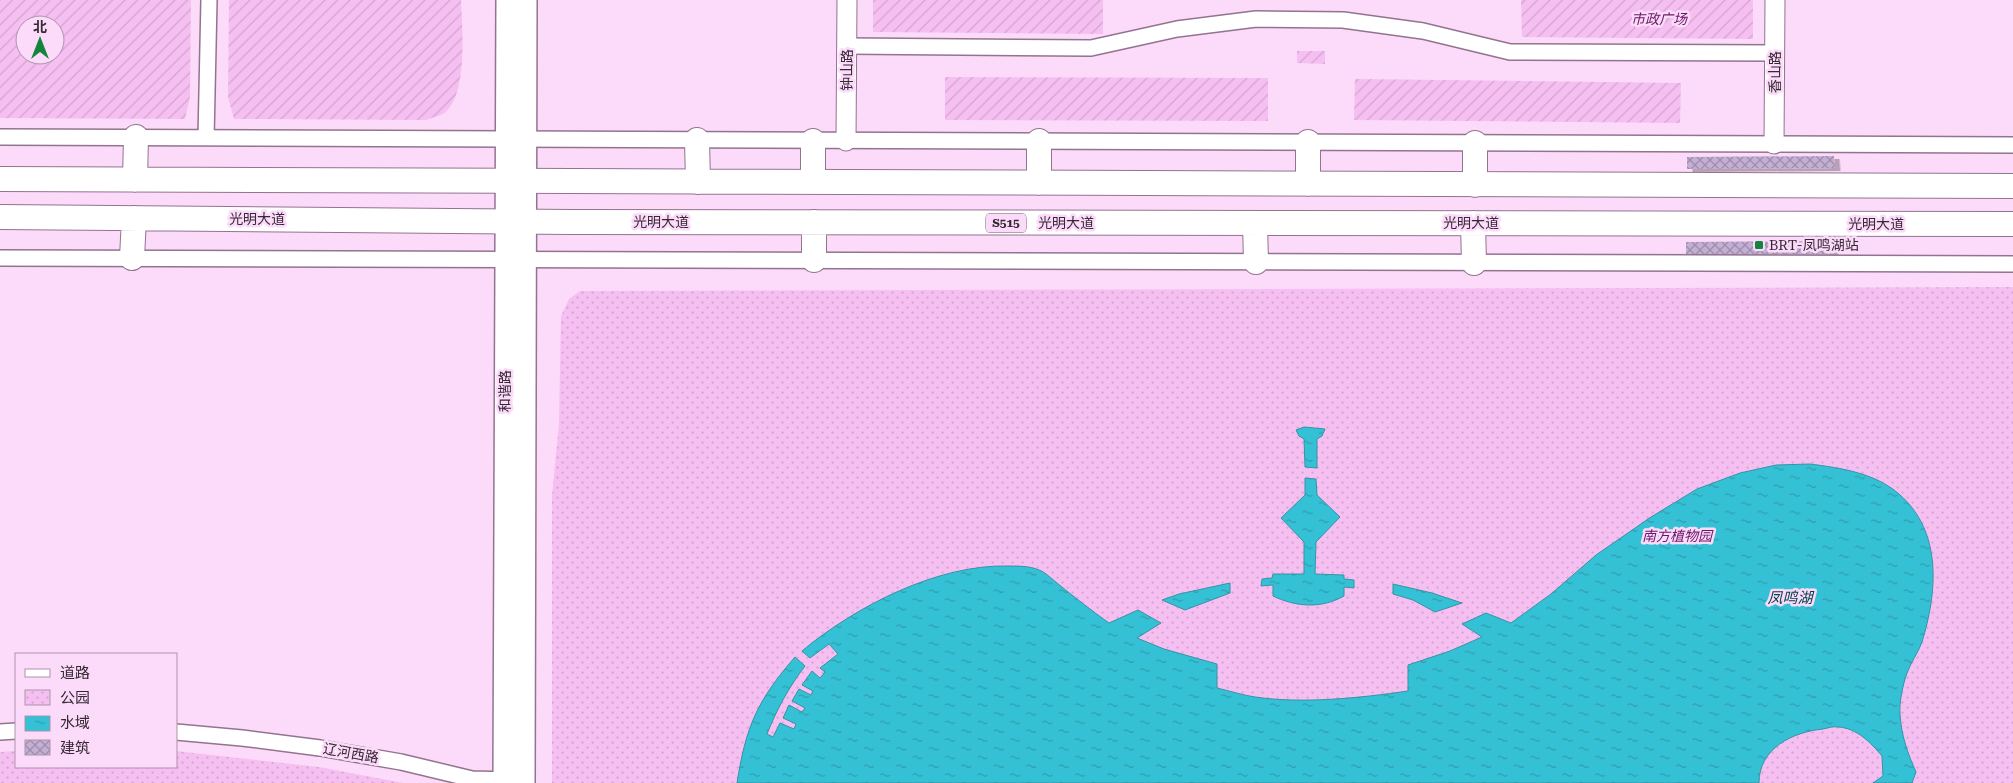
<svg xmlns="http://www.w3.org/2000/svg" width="2013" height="783" font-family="'Roboto Serif','Noto Sans SC',serif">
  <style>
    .park { fill: url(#park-dots) }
    .garden { fill: url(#garden-furrows); fill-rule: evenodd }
    .water { fill: url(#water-ripples); stroke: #3593a5 }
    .building { fill: url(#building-cross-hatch); filter: url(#shadow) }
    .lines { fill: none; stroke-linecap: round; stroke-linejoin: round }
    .minor-casing { stroke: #92748f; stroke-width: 18 }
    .tertiary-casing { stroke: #92748f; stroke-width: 21 }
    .secondary-casing { stroke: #92748f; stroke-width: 24 }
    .primary-casing { stroke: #92748f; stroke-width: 26 }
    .minor { stroke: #fff; stroke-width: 15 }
    .tertiary { stroke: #fff; stroke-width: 19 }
    .secondary { stroke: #fff; stroke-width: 21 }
    .primary { stroke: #fff; stroke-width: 24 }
    .poi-dot { fill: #13843b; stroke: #fcdaf9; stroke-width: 2 }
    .labels { text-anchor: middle; stroke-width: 5; stroke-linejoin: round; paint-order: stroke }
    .shield { fill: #fcdaf9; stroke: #715e6f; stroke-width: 1 }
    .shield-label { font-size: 12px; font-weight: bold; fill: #352934 }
    .park-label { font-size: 14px; font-style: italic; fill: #691867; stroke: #fcdaf9 }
    .street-label { font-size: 14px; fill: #352934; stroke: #fcdaf9 }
    .poi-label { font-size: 14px; fill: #352934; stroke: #fcdaf9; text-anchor: start }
    .water-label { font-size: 15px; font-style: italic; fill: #02424a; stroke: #fcdaf9 }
  </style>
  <defs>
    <pattern id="park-dots" width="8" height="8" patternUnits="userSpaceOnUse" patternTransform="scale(1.25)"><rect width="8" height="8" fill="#f6bff1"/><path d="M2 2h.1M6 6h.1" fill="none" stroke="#d4a4cf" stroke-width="1.8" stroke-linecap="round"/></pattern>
    <pattern id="garden-furrows" width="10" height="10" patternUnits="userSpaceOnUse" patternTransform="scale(1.25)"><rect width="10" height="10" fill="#f6bff1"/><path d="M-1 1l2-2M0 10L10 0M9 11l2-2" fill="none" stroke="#d4a4cf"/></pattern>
    <pattern id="water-ripples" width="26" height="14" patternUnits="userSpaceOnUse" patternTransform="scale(1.25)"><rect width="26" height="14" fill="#35c1d5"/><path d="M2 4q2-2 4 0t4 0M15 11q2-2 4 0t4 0" fill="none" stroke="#2e9dae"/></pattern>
    <pattern id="building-cross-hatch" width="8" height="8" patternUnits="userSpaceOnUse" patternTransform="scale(1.25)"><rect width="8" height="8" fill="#c2afd3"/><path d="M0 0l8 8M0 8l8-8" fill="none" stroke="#9e8eac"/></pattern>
    <filter id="shadow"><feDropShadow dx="5.5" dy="3" stdDeviation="0" flood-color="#0004"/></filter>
  </defs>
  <rect width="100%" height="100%" fill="#fcdaf9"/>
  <path class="park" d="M2013,287v496h-1461v-287l7,-72 2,-108 8,-17 11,-8z
    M16,751v16h160v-16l143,16 84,16h-403v-31z"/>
  <path class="garden" d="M0,0h191l-1,97 -5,22 -185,-1zM25,25h30v30h-30z
    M229,0h232c1,27 8,101 -20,115 -5,2 -11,3 -15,5l-192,-1 -6,-22z
    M873,0h230v34l-230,-2z
    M1521,0h232v39l-231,-2z
    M1297,51h28v13l-28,-1z
    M945,77l323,1v43l-323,-1z
    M1355,79l326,4 -1,40 -326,-3z"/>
  <path class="water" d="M1304,427l21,2 -3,7 -5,3v29l-12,-1 -1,-28 -5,-3 -3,-6z
    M1810,464c31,4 65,9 89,30 44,38 38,99 23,148 -4,11 -11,20 -15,31 -4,11 -8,30 -7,41 1,21 8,40 16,58l-4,11h-39l10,-7 -1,-20c-11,-13 -25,-28 -44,-29 -5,-1 -10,1 -15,2 -30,3 -64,19 -64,54h-1022c9,-57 20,-82 58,-126l10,9c-16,21 -28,43 -38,68l6,3 7,-14 14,6 2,-5 -13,-6 6,-13 13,7 3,-4 -13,-7 7,-12 12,6 2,-4 -11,-6 10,-14 8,7 5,-6 -5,-4 18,-14 -9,-10 -19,14 -8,-7c54,-45 136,-87 207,-85 9,0 21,0 30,4 6,2 13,9 18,13 17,14 34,27 52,40l29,-13 23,13 -24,15 27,11 53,15v24c13,3 25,7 38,9 48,7 105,1 153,-6v-26l42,-14 32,-14 -20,-13 24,-11 25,10 40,-29 45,-39 55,-38 46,-28 43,-16 36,-8z
    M1305,478l11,1 1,16 23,22 -24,25 -1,32 29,1v4l10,1v8l-10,-1v9c-23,13 -48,11 -71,0v-11l-12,1 1,-7 10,-1 1,-4h31v-32l-23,-24 24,-23z
    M1230,583v10l-45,17 -23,-10 17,-6z
    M1393,584l39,9 30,10 -27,9 -22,-12 -20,-6z"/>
  <path class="building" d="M1834,156l1,12 -148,1v-12z
    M1833,241v13l-147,1v-13z"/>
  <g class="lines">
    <g class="minor-casing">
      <path id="minor" d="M847,46l244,2 86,-19 79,-10 87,1 80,11 87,21 265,1
        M0,137l2013,8
        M206,138l3,-138
        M0,258l2013,6
        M0,732l16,-1
        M176,732l66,6 78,10 81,14 71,17 41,1"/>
    </g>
    <g class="tertiary-casing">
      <path id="tertiary" d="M846,141l1,-141
        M1774,144l1,-144"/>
    </g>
    <g class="secondary-casing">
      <path id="secondary" d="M504,783l3,-783
        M524,783l2,-783"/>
    </g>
    <g class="primary-casing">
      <path id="primary" d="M697,140l1,42
        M1039,141v42
        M1308,142v42
        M1475,143v42
        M0,179l2013,7
        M135,180l1,-43
        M813,182v-41
        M0,217l573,5 1440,2
        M814,222v38
        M1255,223l1,39
        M1473,223l1,40
        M132,258l2,-40"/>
    </g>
    <use href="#minor" class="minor"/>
    <use href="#tertiary" class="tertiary"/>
    <use href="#secondary" class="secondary"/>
    <use href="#primary" class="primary"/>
  </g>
  <rect class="poi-dot" x="1754" y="240" width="10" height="10" rx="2.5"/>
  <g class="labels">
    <rect class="shield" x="986" y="213.5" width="40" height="19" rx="4"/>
    <g class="shield-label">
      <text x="1006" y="227">S515</text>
    </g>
    <g class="park-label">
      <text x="1659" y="24">市政广场</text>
      <text x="1677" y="541">南方植物园</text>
    </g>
    <g class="street-label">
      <text transform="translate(847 70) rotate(-90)" y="5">钟山路</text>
      <text transform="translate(1775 72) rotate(-90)" y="5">香山路</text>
      <text x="257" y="224">光明大道</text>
      <text x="661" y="227">光明大道</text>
      <text x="1066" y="228">光明大道</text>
      <text x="1471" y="228">光明大道</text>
      <text x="1876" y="229">光明大道</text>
      <text transform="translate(505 391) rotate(-90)" y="5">和谐路</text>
      <text transform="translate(351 753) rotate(10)" y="5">辽河西路</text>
    </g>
    <g class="poi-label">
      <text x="1769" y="250">BRT-凤鸣湖站</text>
    </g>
    <g class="water-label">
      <text x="1790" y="603">凤鸣湖</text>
    </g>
  </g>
  <rect x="15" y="653" width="162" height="115" fill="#fcdaf9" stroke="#ac93aa"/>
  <rect x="25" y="669" width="25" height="8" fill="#ffffff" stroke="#ac93aa"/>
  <text x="60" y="678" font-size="15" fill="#352934">道路</text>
  <rect x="25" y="690" width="25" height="15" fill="url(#park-dots)" stroke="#ac93aa"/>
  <text x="60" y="703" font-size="15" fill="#352934">公园</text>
  <rect x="25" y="716" width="25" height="15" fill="url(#water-ripples)" stroke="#ac93aa"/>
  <text x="60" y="728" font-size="15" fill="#352934">水域</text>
  <rect x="25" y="740" width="25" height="15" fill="url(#building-cross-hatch)" stroke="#ac93aa"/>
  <text x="60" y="753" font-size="15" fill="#352934">建筑</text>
  <g transform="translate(40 40)"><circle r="24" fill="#fcdaf9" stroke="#ac93aa"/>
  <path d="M0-4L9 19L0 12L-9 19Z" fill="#13843b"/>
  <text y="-8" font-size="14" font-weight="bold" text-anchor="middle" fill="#352934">北</text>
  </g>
</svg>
